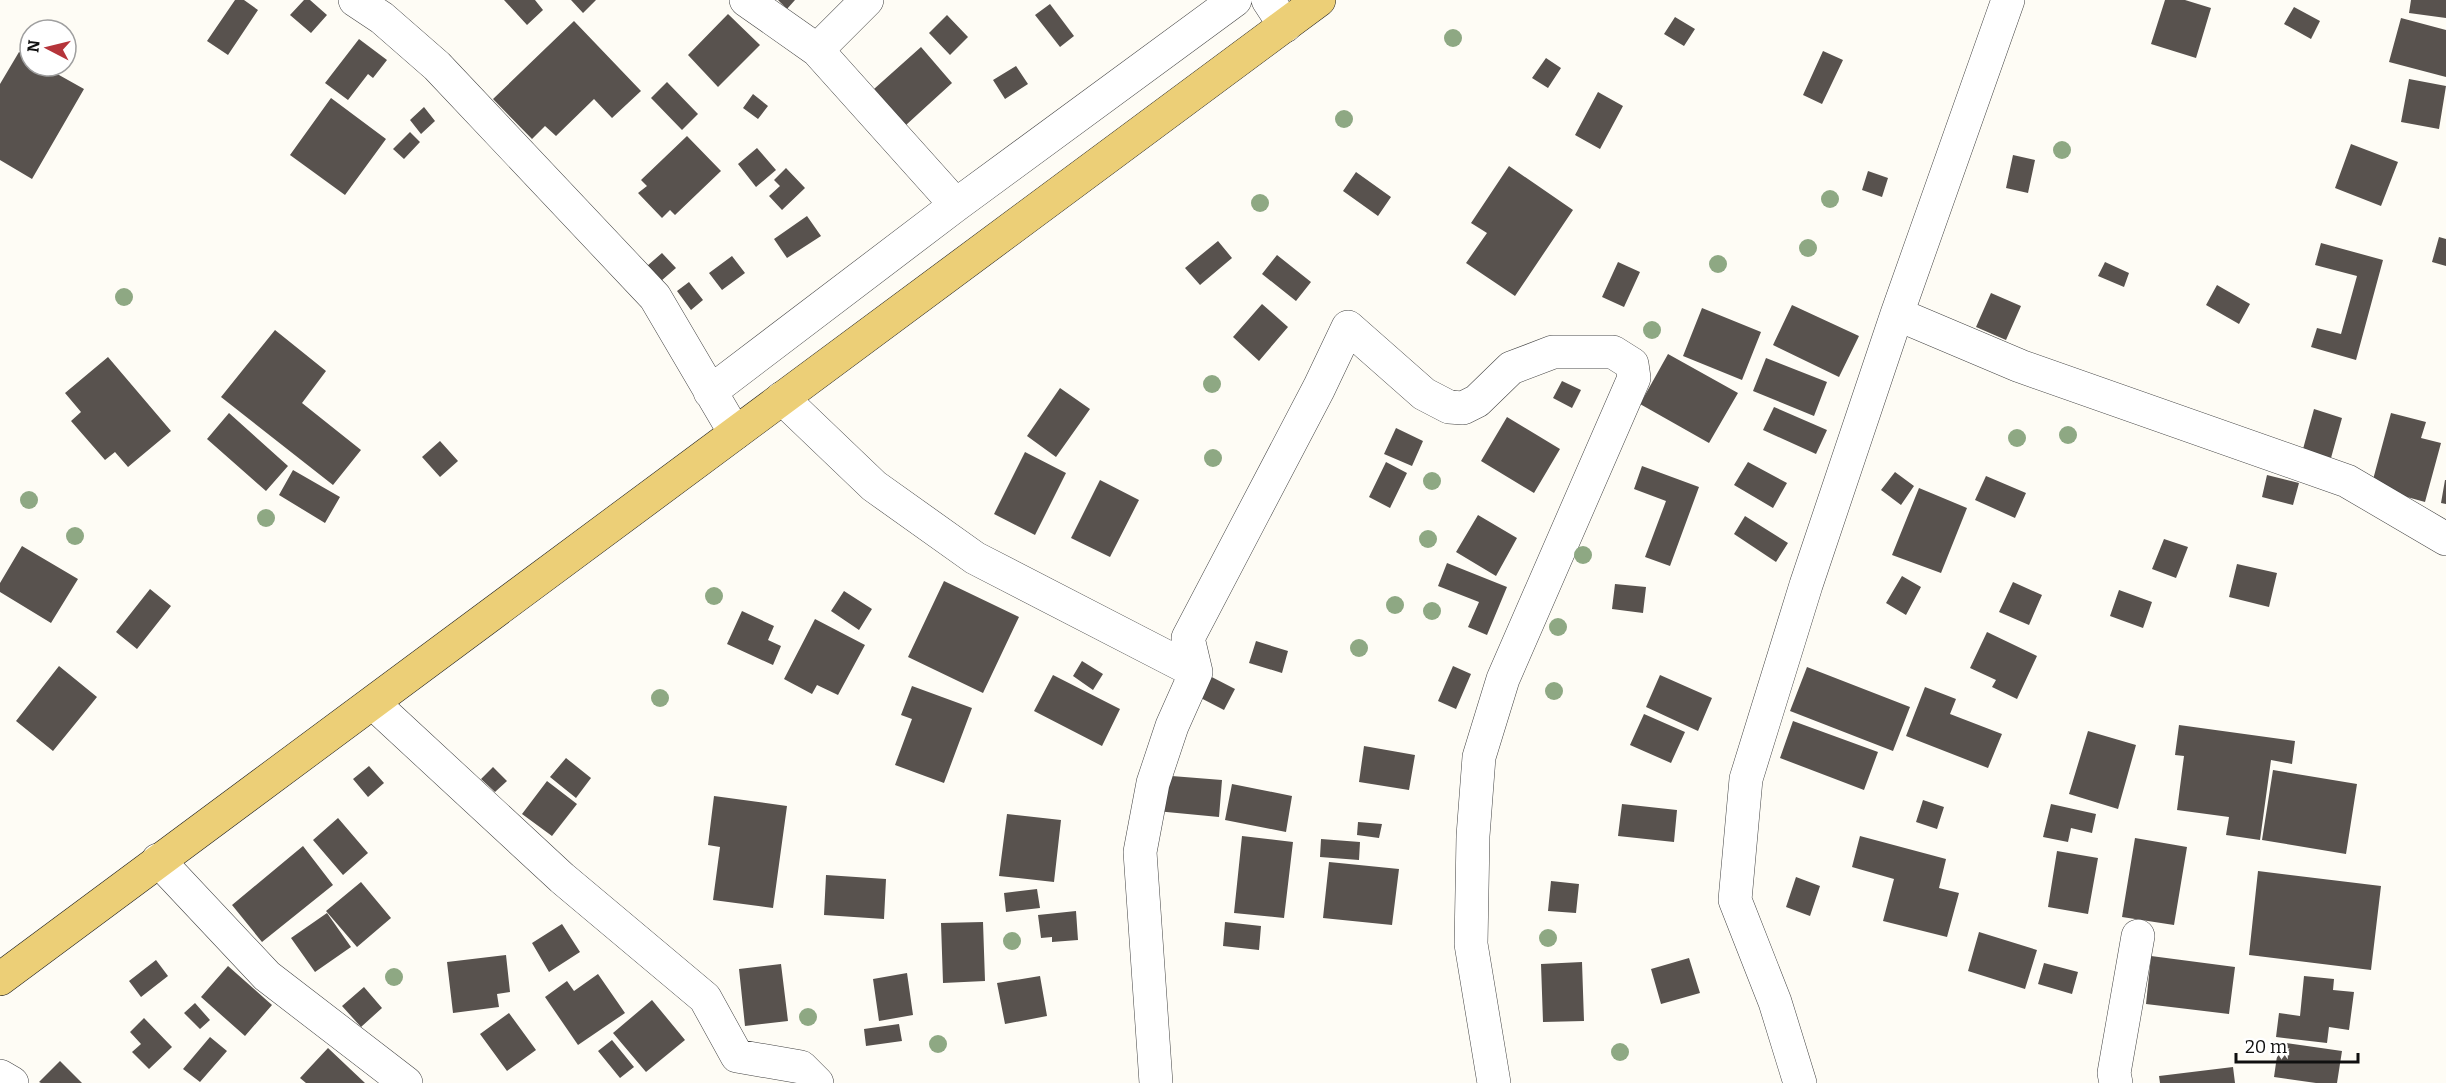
<svg xmlns="http://www.w3.org/2000/svg" width="2446" height="1083" font-family="Bitter,serif">
  <style>
    .building { fill: #58524e }
    .lines { fill: none; stroke-linecap: round; stroke-linejoin: round }
    .minor-casing { stroke: #434343; stroke-width: 34 }
    .major-casing { stroke: #212121; stroke-width: 34 }
    .minor { stroke: #fff; stroke-width: 33 }
    .major { stroke: #eccf77; stroke-width: 33 }
    .tree { fill: #8ea883 }
  </style>
  <rect width="100%" height="100%" fill="#fefcf5"/>
  <path class="building" d="M235,0h9l14,10 -30,45 -21,-14z
    M304,0h6l17,15 -16,18 -21,-18z
    M504,0h31l8,10 -16,15z
    M571,0h25l-13,13z
    M778,0h17l-8,9z
    M2165,0h20l26,8 -15,50 -45,-14z
    M2411,0h35v18l-37,-5z
    M1050,4l24,32 -14,11 -25,-32z
    M2294,7l26,14 -9,18 -27,-15z
    M728,14l32,31 -42,42 -30,-32z
    M947,15l21,22 -18,18 -21,-22z
    M1675,17l20,12 -11,17 -20,-12z
    M2401,18l45,12v47l-57,-15z
    M574,21l67,70 -29,27 -18,-19 -38,37 -11,-10 -13,13 -39,-40z
    M359,39l28,21 -14,18 -5,-4 -20,26 -23,-17z
    M921,47l31,36 -46,42 -32,-36z
    M1823,51l20,9 -21,44 -19,-9z
    M19,52l11,6v8h13l41,23 -52,90 -32,-19v-76z
    M1546,58l15,10 -13,20 -16,-10z
    M1016,66l12,18 -23,15 -12,-19z
    M2409,79l37,7 -7,43 -38,-7z
    M667,82l31,32 -16,16 -31,-32z
    M1598,92l25,14 -23,43 -25,-14z
    M753,94l15,12 -10,13 -15,-11z
    M331,98l55,41 -41,56 -55,-40z
    M424,107l11,14 -14,13 -11,-14z
    M410,132l10,10 -16,17 -11,-10z
    M687,136l34,35 -46,44 -5,-5 -8,8 -24,-25 9,-7 -6,-6z
    M2351,144l47,18 -17,44 -46,-18z
    M757,148l19,22 -20,17 -18,-23z
    M2013,155l22,5 -7,33 -22,-5z
    M1509,166l64,44 -58,86 -49,-33 21,-30 -16,-10z
    M786,168l19,20 -23,22 -13,-14 11,-10 -6,-6z
    M1868,171l20,7 -6,19 -20,-7z
    M1356,172l35,25 -13,19 -35,-25z
    M807,216l14,20 -34,22 -13,-19z
    M2439,237l7,2v27l-14,-4z
    M1218,241l14,17 -32,27 -15,-17z
    M2321,243l62,17 -27,100 -45,-13 6,-19 24,6 16,-58 -42,-11z
    M662,253l14,15 -15,13 -14,-15z
    M1277,255l34,27 -15,19 -34,-27z
    M732,256l13,17 -23,17 -13,-17z
    M1618,262l22,10 -16,35 -22,-10z
    M2105,262l24,11 -5,14 -26,-11z
    M689,282l14,18 -12,10 -14,-19z
    M2217,285l33,19 -11,20 -33,-19z
    M1991,293l30,13 -15,34 -30,-13z
    M1262,304l26,23 -29,34 -26,-24z
    M1792,305l67,31 -20,41 -66,-32z
    M1702,308l59,24 -19,48 -59,-24z
    M275,330l51,41 -24,32 59,47 -28,35 -112,-88z
    M1668,354l70,39 -29,50 -69,-39z
    M108,357l63,74 -43,36 -13,-15 -10,8 -34,-39 10,-9 -16,-19z
    M1766,358l61,24 -13,34 -61,-25z
    M1562,381l19,9 -9,18 -19,-10z
    M1060,388l30,21 -34,48 -29,-21z
    M1774,407l53,23 -11,24 -53,-24z
    M2314,409l28,9 -11,40 -28,-9z
    M229,413l59,53 -22,25 -59,-52z
    M2391,413l35,9 -5,16 20,5 -16,59 -54,-15z
    M1507,417l53,32 -26,44 -53,-32z
    M1396,428l27,13 -11,25 -28,-12z
    M440,441l18,20 -18,16 -18,-20z
    M1025,452l41,21 -31,62 -41,-21z
    M1386,462l21,11 -17,35 -21,-11z
    M1748,462l39,21 -14,25 -39,-23z
    M1642,466l57,21 -29,79 -25,-9 21,-56 -32,-12z
    M293,470l47,27 -15,26 -46,-28z
    M1895,472l19,14 -13,19 -20,-15z
    M2267,475l32,8 -6,22 -31,-8z
    M1986,476l40,17 -11,25 -40,-18z
    M1100,480l39,20 -29,57 -39,-19z
    M2445,480h1v24l-5,-1z
    M1919,488l48,20 -26,65 -49,-18z
    M1478,515l39,23 -21,38 -40,-24z
    M1745,516l43,27 -12,19 -42,-28z
    M2164,539l24,8 -12,31 -24,-9z
    M22,546l56,33 -27,44 -51,-31v-9z
    M1447,563l60,24 -20,48 -19,-8 11,-25 -41,-16z
    M2237,564l40,9 -8,34 -40,-10z
    M1902,576l19,11 -15,28 -20,-12z
    M944,581l75,36 -36,76 -75,-36z
    M2013,582l29,13 -13,30 -30,-13z
    M1615,584l31,3 -3,26 -31,-4z
    M150,589l21,17 -34,43 -21,-17z
    M2119,590l33,12 -9,26 -33,-12z
    M844,591l28,18 -13,21 -28,-19z
    M742,611l32,15 -6,14 13,6 -8,19 -46,-21z
    M815,619l50,26 -27,50 -21,-10 -5,9 -28,-15z
    M1987,632l50,24 -20,43 -25,-12 4,-7 -26,-12z
    M1256,641l32,10 -6,22 -33,-10z
    M1082,661l21,13 -10,16 -20,-14z
    M59,666l38,31 -44,54 -37,-30z
    M1453,666l18,8 -15,35 -18,-8z
    M1807,667l103,40 -17,44 -103,-40z
    M1204,673l31,16 -11,21 -31,-16z
    M1053,675l67,34 -18,37 -68,-35z
    M1660,675l52,23 -14,33 -52,-24z
    M912,686l60,22 -28,75 -49,-18 17,-46 -11,-4z
    M1925,687l31,12 -6,15 52,20 -14,34 -82,-32z
    M1644,714l41,18 -14,31 -41,-18z
    M1793,721l85,31 -14,38 -84,-32z
    M2179,725l116,16 -3,23 -21,-4 -11,80 -34,-5 3,-18 -52,-7 7,-54 -9,-1z
    M2088,731l48,14 -18,64 -49,-15z
    M1364,746l51,9 -6,35 -50,-8z
    M566,758l25,20 -15,20 -26,-21z
    M369,766l15,17 -16,14 -15,-18z
    M493,767l14,14 -12,11 -14,-13z
    M2273,770l84,14 -11,70 -84,-14z
    M1159,775l63,5 -3,37 -63,-6z
    M547,781l30,23 -25,32 -30,-22z
    M1232,784l60,12 -6,36 -61,-12z
    M714,796l73,10 -14,102 -60,-8 7,-53 -12,-2z
    M1923,800l21,7 -7,22 -21,-7z
    M1622,804l55,6 -3,32 -56,-6z
    M2051,804l45,10 -4,19 -21,-5 -3,14 -25,-5z
    M1007,814l54,6 -7,62 -55,-6z
    M338,818l30,35 -25,22 -30,-35z
    M1358,822l24,2 -3,14 -22,-3z
    M1242,836l51,6 -9,76 -50,-5z
    M1860,836l86,23 -7,29 20,5 -12,44 -64,-16 11,-42 -42,-12z
    M2135,838l52,9 -13,78 -52,-8z
    M1321,839l39,3 -1,18 -39,-3z
    M303,846l30,39 -71,57 -30,-37z
    M2057,851l41,7 -10,56 -40,-7z
    M1329,862l70,7 -7,56 -69,-7z
    M2258,871l123,15 -10,84 -122,-15z
    M826,875l60,4 -2,40 -60,-4z
    M1796,877l24,9 -10,30 -24,-9z
    M1551,881l28,3 -3,29 -28,-2z
    M361,882l30,36 -34,29 -31,-36z
    M1037,889l3,19 -34,4 -2,-19z
    M1076,911l2,29 -26,2v-5l-11,1 -3,-23z
    M327,913l24,34 -36,25 -24,-34z
    M983,922l2,59 -42,2 -2,-60z
    M1225,922l36,4 -2,24 -36,-4z
    M562,924l18,28 -31,20 -17,-29z
    M1979,932l58,18 -12,39 -57,-18z
    M506,955l4,37 -13,2 2,13 -46,6 -6,-51z
    M2151,956l84,11 -6,47 -83,-10z
    M1689,958l11,35 -39,11 -10,-35z
    M156,960l12,16 -27,21 -12,-16z
    M1582,962l2,59 -41,1 -2,-58z
    M2044,963l34,9 -6,22 -34,-10z
    M781,964l7,57 -43,5 -6,-57z
    M228,966l44,39 -27,31 -44,-39z
    M907,973l6,42 -34,6 -6,-42z
    M598,974l27,39 -47,32 -33,-48 22,-16 7,10z
    M1040,976l7,40 -42,8 -8,-41z
    M2304,976l30,3 -1,11 21,2 -5,38 -20,-3 -2,16 -51,-6 3,-24 21,3z
    M364,987l18,21 -21,19 -19,-21z
    M652,1000l33,40 -39,32 -33,-39z
    M195,1003l15,17 -10,9 -16,-16z
    M509,1013l27,37 -29,21 -27,-37z
    M144,1018l28,29 -23,22 -17,-17 9,-8 -11,-12z
    M899,1024l3,17 -36,5 -2,-17z
    M210,1037l17,14 -27,31 -17,-13z
    M612,1040l22,27 -14,11 -22,-27z
    M2279,1042l63,9 -5,32h-21l-42,-6z
    M328,1048l37,35h-59l-6,-5z
    M60,1061l22,22h-41l-2,-1z
    M2233,1067l2,16h-75l-1,-7z"/>
  <g class="lines">
    <g class="minor-casing">
      <path id="minor" d="M355,0l27,18 55,48 218,231 80,136
        M746,0l71,50 139,155
        M1268,0l17,26
        M817,50l50,-50
        M1897,314l123,52 327,115 99,58
        M710,392l246,-187 279,-205
        M782,398l92,88 101,72 221,114
        M373,703l189,175 143,120 32,58 64,11 16,16
        M158,860l109,116 139,107
        M0,1076l12,7
        M1156,1083l-16,-231 13,-69 19,-57 24,-54 -8,-34 131,-250 29,-61 76,67 25,13 14,1 14,-7 34,-33 42,-16h60l19,12 2,14 -131,301 -24,78 -6,79 -2,108 23,139
        M1800,1083l-25,-81 -40,-102 11,-121 60,-194 91,-271 111,-314
        M2116,1083l-2,-10 24,-137"/>
    </g>
    <g class="major-casing">
      <path id="major" d="M0,979l1319,-979"/>
    </g>
    <use href="#minor" class="minor"/>
    <use href="#major" class="major"/>
  </g>
  <g class="tree">
    <circle cx="1453" cy="38" r="9"/>
    <circle cx="1344" cy="119" r="9"/>
    <circle cx="2062" cy="150" r="9"/>
    <circle cx="1830" cy="199" r="9"/>
    <circle cx="1260" cy="203" r="9"/>
    <circle cx="1808" cy="248" r="9"/>
    <circle cx="1718" cy="264" r="9"/>
    <circle cx="124" cy="297" r="9"/>
    <circle cx="1652" cy="330" r="9"/>
    <circle cx="1212" cy="384" r="9"/>
    <circle cx="2068" cy="435" r="9"/>
    <circle cx="2017" cy="438" r="9"/>
    <circle cx="1213" cy="458" r="9"/>
    <circle cx="1432" cy="481" r="9"/>
    <circle cx="29" cy="500" r="9"/>
    <circle cx="266" cy="518" r="9"/>
    <circle cx="75" cy="536" r="9"/>
    <circle cx="1428" cy="539" r="9"/>
    <circle cx="1583" cy="555" r="9"/>
    <circle cx="714" cy="596" r="9"/>
    <circle cx="1395" cy="605" r="9"/>
    <circle cx="1432" cy="611" r="9"/>
    <circle cx="1558" cy="627" r="9"/>
    <circle cx="1359" cy="648" r="9"/>
    <circle cx="1554" cy="691" r="9"/>
    <circle cx="660" cy="698" r="9"/>
    <circle cx="1548" cy="938" r="9"/>
    <circle cx="1012" cy="941" r="9"/>
    <circle cx="394" cy="977" r="9"/>
    <circle cx="808" cy="1017" r="9"/>
    <circle cx="938" cy="1044" r="9"/>
    <circle cx="1620" cy="1052" r="9"/>
  </g>
  <g transform="translate(48 48) rotate(277)"><circle r="28" fill="#ffffff" stroke="#9f9f9f" stroke-width="1.5"/>
  <path d="M0-4.5L10 22L0 15L-10 22Z" fill="#b5343a"/>
  <text y="-9" font-size="16" font-weight="bold" text-anchor="middle" fill="#101010">N</text>
  </g>
  <path d="M2236 1053v9h122v-9" fill="none" stroke="#101010" stroke-width="3"/>
  <text x="2245" y="1053" font-size="18" fill="#101010" stroke="#ffffff" stroke-width="4.5" paint-order="stroke">20 m</text>
</svg>
